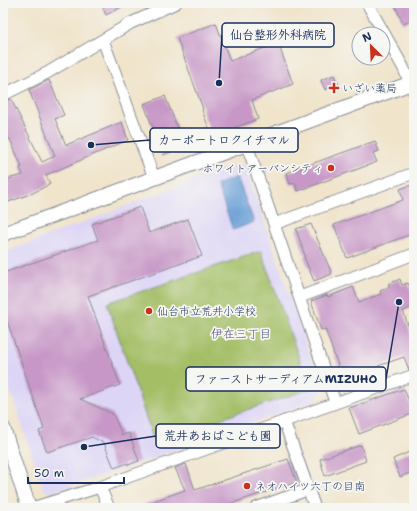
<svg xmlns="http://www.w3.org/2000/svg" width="417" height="511" font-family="'Shantell Sans','Klee One',sans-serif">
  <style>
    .built { fill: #ddd5f6 }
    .green { fill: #a3be65; stroke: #5f7662 }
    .water { fill: #689ed5; stroke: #42669a }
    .building { fill: #c798c7 }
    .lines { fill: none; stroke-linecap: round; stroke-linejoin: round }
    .minor-casing { stroke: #868a94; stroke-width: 13 }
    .tertiary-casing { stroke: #868a94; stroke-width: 16 }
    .minor { stroke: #fff; stroke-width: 11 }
    .tertiary { stroke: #fff; stroke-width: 14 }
    .poi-dot { fill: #c8321e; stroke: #f6f6f2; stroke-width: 1.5 }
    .labels { text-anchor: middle; stroke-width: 3.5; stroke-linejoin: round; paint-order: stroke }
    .poi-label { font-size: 11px; fill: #1b2f5e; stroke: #f6f6f2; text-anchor: start }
    .neighbourhood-label { font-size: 12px; fill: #575483; stroke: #f6f6f2 }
    .leader { fill: none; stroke: #1b2f5e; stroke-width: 1.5 }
    .callout-dot { fill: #1b2f5e; stroke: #f6f6f2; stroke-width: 1.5 }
    .callout { fill: #f6f6f2; stroke: #1b2f5e; stroke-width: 1.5 }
    .callout-label { font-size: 12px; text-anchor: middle; font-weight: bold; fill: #1b2f5e }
  </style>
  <rect width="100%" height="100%" fill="#f6f6f2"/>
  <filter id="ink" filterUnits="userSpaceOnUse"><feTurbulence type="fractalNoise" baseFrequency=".025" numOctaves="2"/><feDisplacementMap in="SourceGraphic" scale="8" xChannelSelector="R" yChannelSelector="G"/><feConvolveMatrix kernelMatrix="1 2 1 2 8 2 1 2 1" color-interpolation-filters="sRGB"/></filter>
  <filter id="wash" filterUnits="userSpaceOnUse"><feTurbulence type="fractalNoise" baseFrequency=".012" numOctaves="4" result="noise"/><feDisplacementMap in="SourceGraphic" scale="16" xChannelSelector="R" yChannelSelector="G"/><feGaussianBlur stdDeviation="0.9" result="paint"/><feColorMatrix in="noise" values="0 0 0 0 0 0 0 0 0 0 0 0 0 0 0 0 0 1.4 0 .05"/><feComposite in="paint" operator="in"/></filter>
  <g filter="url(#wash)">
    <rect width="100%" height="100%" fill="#f0e4cb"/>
    <path class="built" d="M238,163l7,3 77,224 -6,10 -171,61 -96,32 -6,-5 -40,-119v-116z"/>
    <path class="green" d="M261,251l49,138 -156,52 -47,-138z"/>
    <path class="water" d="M237,177l17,45 -21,8 -16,-45z"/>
    <g id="blocks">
      <path class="building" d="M101,3h28l-23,12z
        M394,3h20v16l-11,5z
        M216,23l14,38 48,-18 15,41 -41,16 6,19 -46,17 -10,-26 1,-1 -26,-71z
        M334,75l4,10 -13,5 -4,-10z
        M49,80l15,35 -9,4 11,26 56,-23 6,18 -82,35 4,9 -17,9 -30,11v-24l20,-5 -3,-8h2l-12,-28h-2l-5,-11v-26l8,-3 31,63 13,-6 -26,-66z
        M165,96l20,51 -22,8 -19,-51z
        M375,141l4,10 -6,2 4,9 -79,29 -3,-8 -5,1 -4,-11z
        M414,184v49l-67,25 -13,-33 69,-25 -3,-11z
        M140,207l9,26 39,-14 14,37 -114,40 32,89 -40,14 33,15 9,21 7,-2 10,28 -11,4v-2l-14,5 -10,-25 -12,-6 -45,15 -8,-21 5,-2 -41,-120v-36l95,-33 -6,-16z
        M311,224l21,50 -18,7 -10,-24 1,-1 -9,-27z
        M400,279l2,6 6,-2 6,15v9l-11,4 11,31v26l-5,2 -5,-13 -26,9 2,4 -42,17 -6,-16 7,-3 -14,-39 -4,1 -10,-29 16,-6 1,2 25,-10 6,15 22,-8 -1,-3 10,-4 -2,-3z
        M404,389l10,24 -55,21 -10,-26z
        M361,445l5,16 -41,15 -5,-17z
        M414,450v21l-14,6 -7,-18z
        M288,459l9,23 -80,26h-79l-1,-1 48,-17 -10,-22 11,-4 9,26z"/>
    </g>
  </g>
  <g filter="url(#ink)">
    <use href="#blocks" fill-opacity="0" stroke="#868a94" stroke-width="1"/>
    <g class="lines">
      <g class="minor-casing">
        <path id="minor" d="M367,3l36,64 11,25
          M103,40l51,138
          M3,95l44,-22 84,-50 45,-20
          M247,145l88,257
          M274,224l140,-51
          M300,297l114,-43
          M284,421l31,87
          M100,487l9,21
          M32,508l68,-21 314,-112
          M256,508l51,-18"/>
      </g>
      <g class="tertiary-casing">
        <path id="tertiary" d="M3,234l411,-152
          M3,428l26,80"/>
      </g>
      <use href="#minor" class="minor"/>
      <use href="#tertiary" class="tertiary"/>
    </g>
  </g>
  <g class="poi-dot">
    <path d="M332 82h4v4h4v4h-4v4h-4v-4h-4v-4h4z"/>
    <circle cx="331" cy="168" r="4"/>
    <circle cx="149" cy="311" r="4"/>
    <circle cx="247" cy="486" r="4"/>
  </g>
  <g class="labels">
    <g class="poi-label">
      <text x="342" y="92">いざい薬局</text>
      <text x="323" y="172" text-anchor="end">ホワイトアーバンシティ</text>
      <text x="157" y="315">仙台市立荒井小学校</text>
      <text x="255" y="490">ネオハイツ六丁の目南</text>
    </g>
    <g class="neighbourhood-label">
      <text x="241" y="338">伊在三丁目</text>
    </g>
  </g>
  <path class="leader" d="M219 83L222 35M91 145L150 140M399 302L386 379M84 447L156 436"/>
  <g class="callout-dot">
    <circle cx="219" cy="83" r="4"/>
    <circle cx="91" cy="145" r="4"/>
    <circle cx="399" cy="302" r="4"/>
    <circle cx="84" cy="447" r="4"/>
  </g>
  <g class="callout">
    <rect x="222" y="23" width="112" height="24" rx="4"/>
    <rect x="150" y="128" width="148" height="24" rx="4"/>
    <rect x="186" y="367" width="200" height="24" rx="4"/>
    <rect x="156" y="424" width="124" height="24" rx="4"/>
  </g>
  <g class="callout-label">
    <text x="278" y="39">仙台整形外科病院</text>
    <text x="224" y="144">カーポートロクイチマル</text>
    <text x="286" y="383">ファーストサーディアムMIZUHO</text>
    <text x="218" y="440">荒井あおばこども園</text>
  </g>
  <rect width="417" height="511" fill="none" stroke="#f6f6f2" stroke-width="16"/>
  <g transform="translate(371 46) rotate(336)"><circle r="19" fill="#f6f6f2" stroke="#9ea6b7"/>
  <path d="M0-3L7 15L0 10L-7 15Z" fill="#c8321e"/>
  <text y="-6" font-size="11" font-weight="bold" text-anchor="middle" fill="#1b2f5e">N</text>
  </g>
  <path d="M28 477v6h96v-6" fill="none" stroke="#1b2f5e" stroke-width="2"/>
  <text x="34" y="477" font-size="12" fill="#1b2f5e" stroke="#f6f6f2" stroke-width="3" paint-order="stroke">50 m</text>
</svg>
